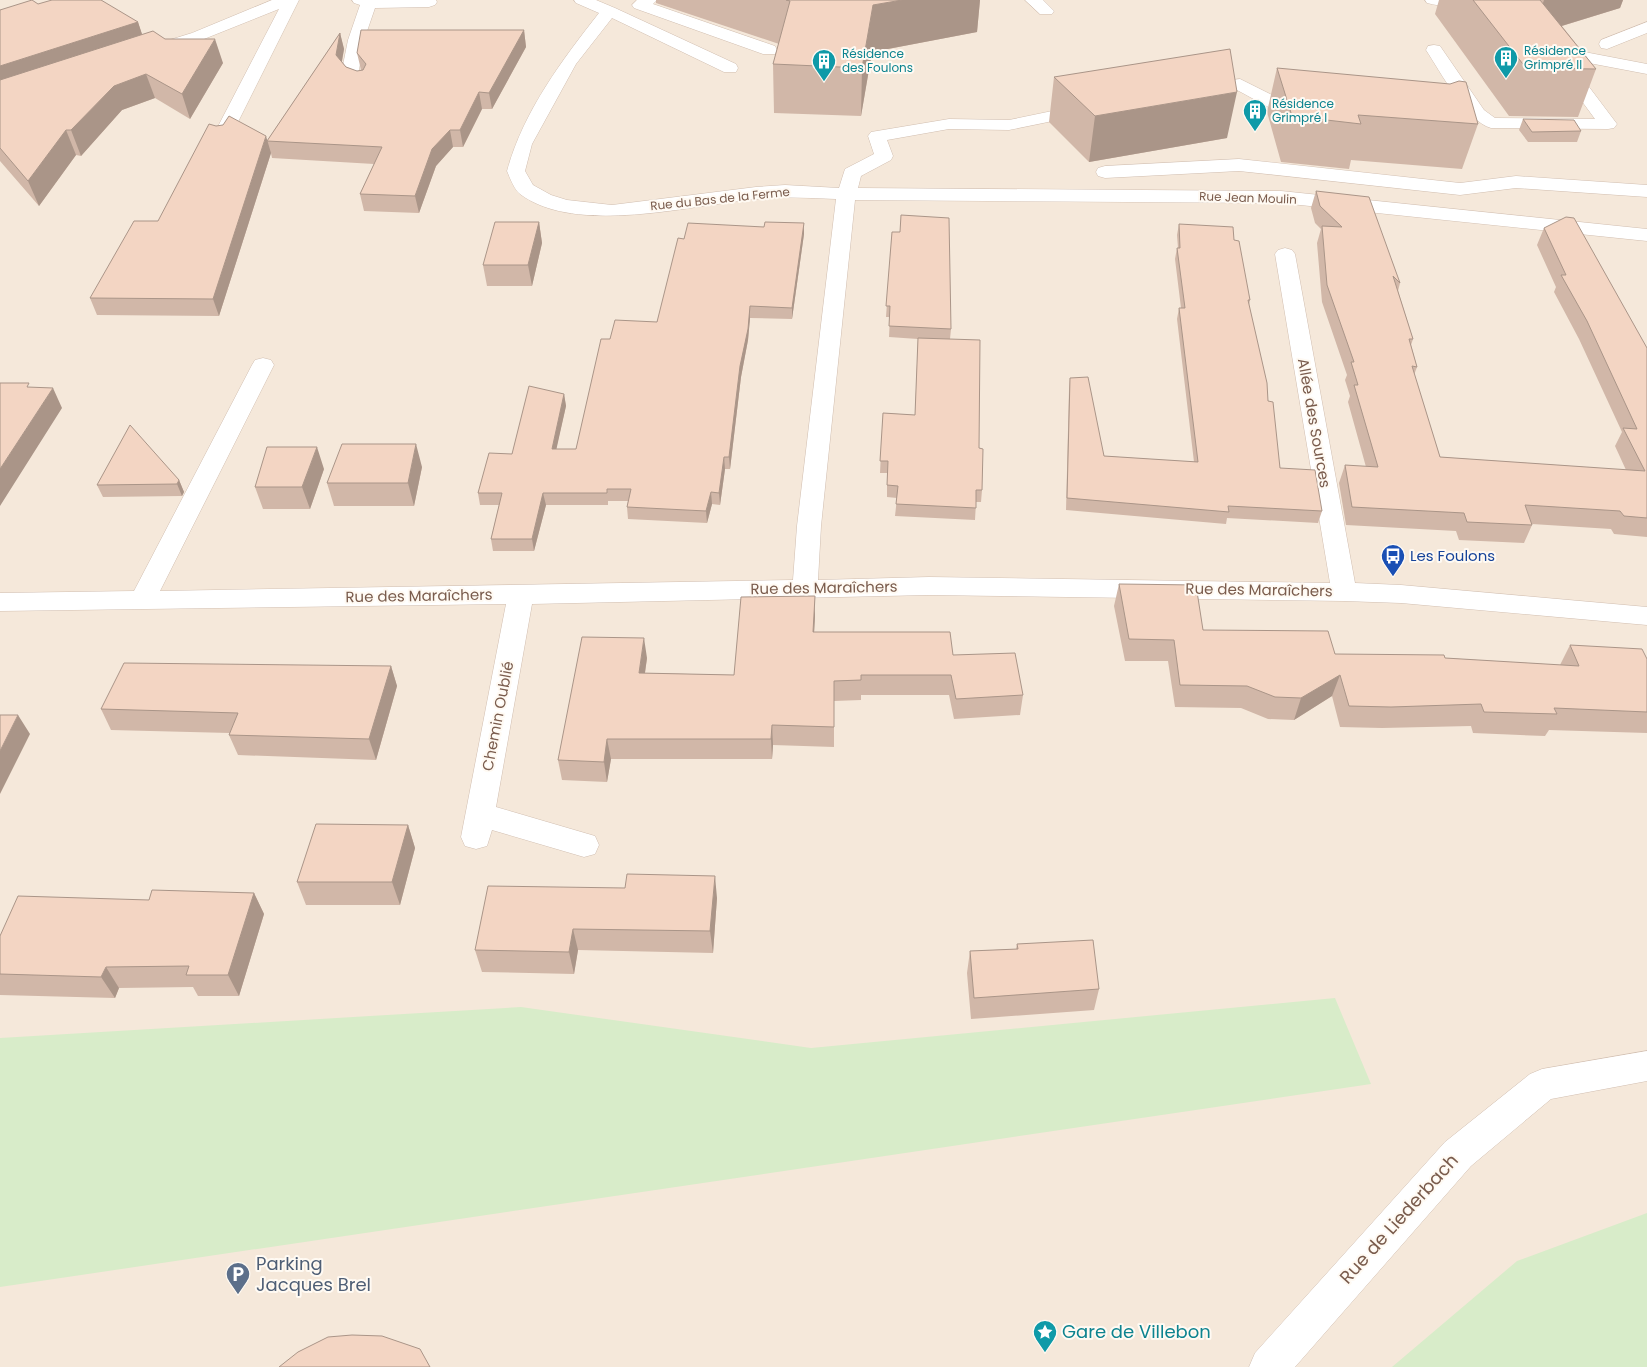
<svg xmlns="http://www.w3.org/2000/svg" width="1647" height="1367" font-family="Poppins,sans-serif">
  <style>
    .residential { fill: #f5e8da }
    .green { fill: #d8ecc9 }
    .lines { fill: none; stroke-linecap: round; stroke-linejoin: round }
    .minor-casing { stroke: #d1beb0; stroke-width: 1 }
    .minor { fill: #fff; fill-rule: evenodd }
    .wall { fill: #d1b7a8 }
    .shaded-wall { fill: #aa9588 }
    .building { fill: #f3d5c3; stroke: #aa9588 }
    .labels { text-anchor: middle; stroke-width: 4; stroke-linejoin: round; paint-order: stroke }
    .far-culture-label { font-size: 12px; fill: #0d838f; stroke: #fffaf3; text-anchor: start }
    .far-street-label { font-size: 12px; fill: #7a5c4d; stroke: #fffaf3 }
    .street-label { font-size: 15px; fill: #7a5c4d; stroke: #fffaf3 }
    .transit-label { font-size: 15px; fill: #164399; stroke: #fffaf3; text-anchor: start }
    .near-street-label { font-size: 18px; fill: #7a5c4d; stroke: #fffaf3 }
    .near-service-label { font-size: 18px; fill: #4e5e75; stroke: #fffaf3; text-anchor: start }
    .near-culture-label { font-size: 18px; fill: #0d838f; stroke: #fffaf3; text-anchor: start }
  </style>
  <rect width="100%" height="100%" fill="#fdf6ec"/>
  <path class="residential" d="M0,0h1647v1367h-1647z"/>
  <path class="green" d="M1335,998l36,86 -1371,203v-249l521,-31 290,41z
    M1647,1213v154h-255l125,-106z"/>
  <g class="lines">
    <g class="minor-casing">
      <path id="minor" d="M272,0h27l-68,136 -3,4 -6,1 -6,-1 -3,-4 66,-127 -75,30 -45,16h-12l-2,-4 2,-4 45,-14z
        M352,0h84l1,2 -2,3 -6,2 -54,1 -11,32 -5,30 9,11 -3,4c-12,3 -17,-6 -23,-15l6,-30 12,-35 -6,-2z
        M574,0h22l19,8 121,56 2,4 -2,4h-12l-112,-54 -36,46 -44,80 -7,27 8,14 18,10 16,5 45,5 144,-18 29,-2 54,3 6,-19 29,-15 -6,-18 3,-4 78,-13 60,1 77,-16 6,1 3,4 -3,4 -83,17 -60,-1 -62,11 6,16 -2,4 -30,16 -3,12 423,3 366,38v12l-366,-38 -426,-3 -34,326 -3,54 111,-3 401,6 -55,-329 3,-4 7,-2 7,2 3,4 60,329 46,2 246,22v18l-246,-22 -57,-2 -415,-6 -397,9 -36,203 99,29 4,9 -4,9 -11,3 -92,-27 -5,16 -11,3 -11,-3 -4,-9 45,-233 -506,7v-18l134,-2 118,-226 3,-5 8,-2 8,2 3,5 -114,226 633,-11 4,-54 39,-327c-27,-1 -53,-3 -80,0 -65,6 -180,37 -236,-5 -6,-5 -10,-16 -13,-23 16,-59 55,-111 92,-158l-23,-10z
        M637,0h20l-4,4 122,42 2,4 -2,4h-12l-129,-46 -2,-3z
        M1025,0h18l11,11 -2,3h-12z
        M1425,0h52l-2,3c-15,5 -32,4 -48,0z
        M1647,22v11l-40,16 -6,-1 -2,-4 2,-4z
        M1434,45l6,1 44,64 11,8 100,1 -50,-68 2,-4 6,-1 94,18v10l-79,-15 49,65 -3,4 -6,1 -117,-1c-24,-6 -51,-57 -65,-78l2,-4z
        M1240,79l44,22 27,4 3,4 -3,4 -6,1 -31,-4 -37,-20 -38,5 -6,-1 -3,-4 3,-4 6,-1z
        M1239,159l221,24 56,-7 131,9v12l-131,-9 -56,7 -221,-24 -134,7 -7,-2 -2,-4 2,-4 7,-2z
        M1647,1051v30l-96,18 -80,67 -176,201h-46l6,-14 190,-211 85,-68 12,-5z"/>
    </g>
    <use href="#minor" class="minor"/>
  </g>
  <path class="wall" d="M656,0h324l-3,32 -105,20 -11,64 -87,-3 -1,-49 6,-20 -123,-41z
    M1439,0h184l-3,8 -58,18 34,43 -18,48 -69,-1 -74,-102z
    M38,4l100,18 4,13 23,4 58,24 -33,56 -35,-21 -33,12 -41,46 -5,-1 -37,51 -39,-45v-151z
    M524,30l2,17 -34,62h-10l-19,38h-10l-17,19 -17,47 -55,-2 -4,-17 14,-30 -102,-6 -1,-5 -52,163 -122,-1 -7,-17 68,-77 109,-80 73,-108 4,16 -2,13 4,5 11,4 4,-1 -4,-17z
    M1277,68l201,56 -16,45 -111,-9 -2,9 -68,-7 -14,-50z
    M1054,77l173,61 -138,24 -40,-40z
    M1523,119l58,12 -4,11h-49l-9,-12z
    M1316,191l84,92 -2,8 15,48 -2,6 6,22 -3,8 26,82 186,13 -11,-24 7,-14 -43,-93 -25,-47 2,-5 -19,-42 7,-17 103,120v189l-33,-3 -3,-5 -79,-5v1l-8,18 -65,-3 -3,-9 -110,-6 -7,-42 6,-18 21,2 -18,-65 2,-6 -5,-16 2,-5 -25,-73 -5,-59 4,-14 -6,-6 -4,-15z
    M539,222l3,21 -10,43h-45l-4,-21z
    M804,223v11l-12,85 -42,-1 -2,22 -7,37 -11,92h-5l-5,36 -8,-1 -5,19 -79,-4 -1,-12 1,-6h-20v4h-62l-12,46h-41l-2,-12 8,-34h-19l-2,-12 86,-99 2,12 -10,43h20l34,-110 47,-17 27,-83 80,-12z
    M1179,224l55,16 16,60 -1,5 19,96 12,67 42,43 -4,12 -91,-5 -1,6 -160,-14 3,-120 1,-12 34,78 90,6 -17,-143 2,-11h2l-6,-49 2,-11h1l-1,-13z
    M892,232l59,97 -1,10 29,109 3,42 -1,12h-5l-1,18 -80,-4 2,-18 -10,-1v-24h-7l3,-60 32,2 3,-76 -29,-2 1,-20h-4z
    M422,467l-8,39h-80l-7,-23z
    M324,469l-14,40h-47l-8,-22z
    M179,480l5,12 -2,4 -79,1 -6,-12z
    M1119,584l84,46 132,24 110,4 115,7 10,-20 77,14v74l-98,-3 -4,6 -72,-3 -2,-7 -89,2 -42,-1 -8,-31 -38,24 -26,-1 -27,-11 -66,-1 -7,-46h-43l-11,-55z
    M815,616l-1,16 139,23 70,40 -3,20 -66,4 -5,-24h-88v5l-27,1v46l-61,-2 -1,14h-161l-4,23 -45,-2 -4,-20 89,-102 -2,15 89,2z
    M391,666l6,20 -21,74 -138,-5 -9,-20 1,-2 -119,-3 -10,-21z
    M408,825l7,23 -15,57h-94l-9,-23z
    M625,888l92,10 -4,55 -135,-3 -4,24 -92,-2 -7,-22z
    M254,893l10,21 -25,82h-41l-5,-9 -74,1 -4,10 -115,-3v-59l149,-36z
    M1017,944l82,45 -5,21 -123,9 -4,-46 3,-22 46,-2z"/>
  <path class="shaded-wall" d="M902,0h78l-3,32 -105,20 -11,64 1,-48 11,-63z
    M1544,0h79l-3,8 -88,27z
    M138,22l8,24 -146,48v-28z
    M524,30l2,17 -34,62 -3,-16z
    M340,33l4,16 -4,22 -4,-16z
    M215,39l8,24 -33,56 -8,-25z
    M146,74l9,24 -33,12 -41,46 -10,-26 43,-44z
    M479,92l3,17 -19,38 -3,-17z
    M1237,92l-10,46 -138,24 6,-46z
    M66,130l10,25 -37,51 -11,-25z
    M450,130l3,17 -17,19 -17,47 -4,-17 17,-47z
    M266,136l5,17 -52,163 -6,-17z
    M539,222l3,21 -10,43 -4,-21z
    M804,223v11l-12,85v-11z
    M750,306v12l-2,22 -7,37 -11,92 -1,-12 11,-91z
    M53,388l9,20 -62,98v-37z
    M564,394l2,12 -12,54 -2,-11z
    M416,444l6,23 -8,39 -6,-23z
    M317,447l7,22 -14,40 -8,-22z
    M724,457l1,12 -5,36 -1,-12z
    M179,480l5,12 -2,4 -5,-12z
    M711,492l1,12 -5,19 -1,-12z
    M543,493l3,12 -12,46 -2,-12z
    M815,596v20l-2,37v-21z
    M644,638l3,20 -5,35 -3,-20z
    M391,666l6,20 -21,74 -7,-21z
    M1340,675l-8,21 -38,24 7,-22z
    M18,715l12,19 -30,60v-43z
    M772,725l1,20 -1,14 -1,-20z
    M607,739l4,20 -4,23 -3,-20z
    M408,825l7,23 -15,57 -8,-23z
    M715,876l2,22 -4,55 -3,-22z
    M254,893l10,21 -25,82 -11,-21z
    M573,929l5,21 -4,24 -5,-22z
    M106,967l13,21 -4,10 -14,-21z"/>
  <path class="building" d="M32,0l6,4 14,-4h49l37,22 -138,44v-56z
    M786,0h116l-29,5 -11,63 -89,-4 17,-63z
    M1473,0h67l56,69 -70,-1z
    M361,30h163l-35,63 -10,-1 -19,38h-10l-18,19 -17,47 -55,-2 22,-47 -115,-6 73,-108 -4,22 10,12 11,4 6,-1 3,-6 -9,-11z
    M153,31l12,8h50l-33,55 -36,-20 -32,12 -43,44h-5l-38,51 -28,-33v-68z
    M1230,49l7,43 -142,24 -41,-39z
    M1277,68l173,16 9,-3 7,1 12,42 -120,-9 3,9 -69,-8z
    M229,116l37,20 -53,163 -123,-1 44,-77h24l51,-97 7,2 7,-1z
    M1523,119l51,1 7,11 -49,1z
    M1316,191l53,6 31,86 -7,-7 20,63h-4l8,28 -5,-1 28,91 205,14 -22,-43 14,1 -50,-108 -26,-46h5l-22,-47 22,-11 8,1 73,130v170l-23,-2 -4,-5 -95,-6 7,20 -65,-3 -3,-9 -112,-6 -7,-42 33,2 -24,-82h4l-7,-23h3l-27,-77 -5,-59 20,1 -22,-21z
    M901,215l48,3 2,111 -62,-3 1,-20h-4l6,-74h8z
    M495,222h44l-11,43h-45z
    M765,222l39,1 -12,85 -42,-2 -2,23 -8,37 -11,91h-5l-5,36 -8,-1 -5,19 -79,-4 4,-18h-24v4h-64l-11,46h-41l11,-46h-24l11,-40 23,1 17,-68 35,8 -12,55h24l25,-110h9l5,-19 42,2 21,-84 6,1 4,-16 76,4z
    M1179,224l54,3 1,13 5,1 11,59h-2l19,83 1,18 5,1 7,66 35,2 7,41 -94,-5 1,6 -162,-14 3,-120 18,-1 16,79 94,6 -19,-154h6l-8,-60h3z
    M918,338l62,2 -1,108 4,1 -1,41h-6v18l-80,-4 2,-18 -11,-1 1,-24h-8l3,-48 32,2z
    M0,383h29l-2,4 26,1 -53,81z
    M130,425l49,55 -2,4 -80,1z
    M342,444h74l-8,39h-81z
    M267,447h50l-15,40h-47z
    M1119,584l77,1 7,45 125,1 7,23 109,1 1,3 134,8 -9,-21 72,4 5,10v53l-93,-4 3,6 -73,-2 -3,-8 -90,3 -42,-1 -9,-31 -39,23 -26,-1 -28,-11 -67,-1 -6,-45 -45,-1z
    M815,596l-2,36h137l3,23 62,-2 8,42 -67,4 -5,-24h-90v5l-27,1v46l-62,-2 -1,14h-164l-3,23 -46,-2 24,-123 62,1 -5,35 95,2 7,-78z
    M124,663l267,3 -22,73 -140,-4 9,-22 -137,-4z
    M0,715h18l-18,36z
    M316,824l92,1 -16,57h-95z
    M627,874l88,2 -5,55 -137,-2 -4,23 -94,-2 13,-64 137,2z
    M152,890l102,3 -26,82h-42l3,-9 -83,1 -5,10 -101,-3v-38l18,-40 131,4z
    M1093,940l6,49 -125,9 -4,-47 48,-2 -1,-5z
    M352,1335l30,1 38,13 10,18h-151l19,-15 30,-15z"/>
  <defs>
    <g id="building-pin" transform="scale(1.25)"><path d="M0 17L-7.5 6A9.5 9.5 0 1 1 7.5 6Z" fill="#0f9aa8" stroke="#fffaf3"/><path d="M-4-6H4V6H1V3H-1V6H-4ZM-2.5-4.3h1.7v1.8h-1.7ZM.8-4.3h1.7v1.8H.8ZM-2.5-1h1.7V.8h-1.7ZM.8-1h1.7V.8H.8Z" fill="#fff"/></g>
    <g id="bus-pin" transform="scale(1.25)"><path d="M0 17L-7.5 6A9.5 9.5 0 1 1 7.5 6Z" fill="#1a4fb4" stroke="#fffaf3"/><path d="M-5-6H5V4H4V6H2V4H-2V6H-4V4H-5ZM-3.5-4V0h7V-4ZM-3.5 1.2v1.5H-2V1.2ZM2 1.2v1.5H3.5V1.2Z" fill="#fff"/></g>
    <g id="parking-pin" transform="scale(1.25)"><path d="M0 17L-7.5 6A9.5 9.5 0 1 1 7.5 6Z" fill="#5c6f8a" stroke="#fffaf3"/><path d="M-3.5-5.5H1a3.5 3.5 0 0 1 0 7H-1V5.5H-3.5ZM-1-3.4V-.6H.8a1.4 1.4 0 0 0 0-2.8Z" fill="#fff"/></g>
    <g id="sight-pin" transform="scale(1.25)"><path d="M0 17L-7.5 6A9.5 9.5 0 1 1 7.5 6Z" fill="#0f9aa8" stroke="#fffaf3"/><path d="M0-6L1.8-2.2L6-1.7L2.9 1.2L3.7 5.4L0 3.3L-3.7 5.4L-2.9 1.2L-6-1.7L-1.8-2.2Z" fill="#fff"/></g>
  </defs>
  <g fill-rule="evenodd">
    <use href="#building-pin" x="1506" y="58"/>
    <use href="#building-pin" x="824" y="61"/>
    <use href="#building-pin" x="1255" y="111"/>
    <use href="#bus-pin" x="1393" y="556"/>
    <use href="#parking-pin" x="238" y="1274"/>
    <use href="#sight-pin" x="1045" y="1332"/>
  </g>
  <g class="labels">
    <g class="far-culture-label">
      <text x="1524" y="55">Résidence<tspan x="1524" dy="14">Grimpré II</tspan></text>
      <text x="842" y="58">Résidence<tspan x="842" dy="14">des Foulons</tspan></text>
      <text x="1272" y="108">Résidence<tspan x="1272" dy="14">Grimpré I</tspan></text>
    </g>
    <g class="far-street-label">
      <text transform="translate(1248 198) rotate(2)" y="4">Rue Jean Moulin</text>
      <text transform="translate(720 199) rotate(-6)" y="4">Rue du Bas de la Ferme</text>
    </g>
    <g class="street-label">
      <text transform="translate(1314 423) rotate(80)" y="5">Allée des Sources</text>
      <text transform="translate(824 588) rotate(-1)" y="5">Rue des Maraîchers</text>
      <text transform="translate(1259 590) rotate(1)" y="5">Rue des Maraîchers</text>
      <text transform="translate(419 596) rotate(-1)" y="5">Rue des Maraîchers</text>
      <text transform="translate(498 716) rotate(-79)" y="5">Chemin Oublié</text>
    </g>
    <g class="transit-label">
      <text x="1410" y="561">Les Foulons</text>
    </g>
    <g class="near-street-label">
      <text transform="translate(1399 1219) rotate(-48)" y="6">Rue de Liederbach</text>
    </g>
    <g class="near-service-label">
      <text x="256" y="1270">Parking<tspan x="256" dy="21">Jacques Brel</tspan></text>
    </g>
    <g class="near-culture-label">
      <text x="1062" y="1338">Gare de Villebon</text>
    </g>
  </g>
</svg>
